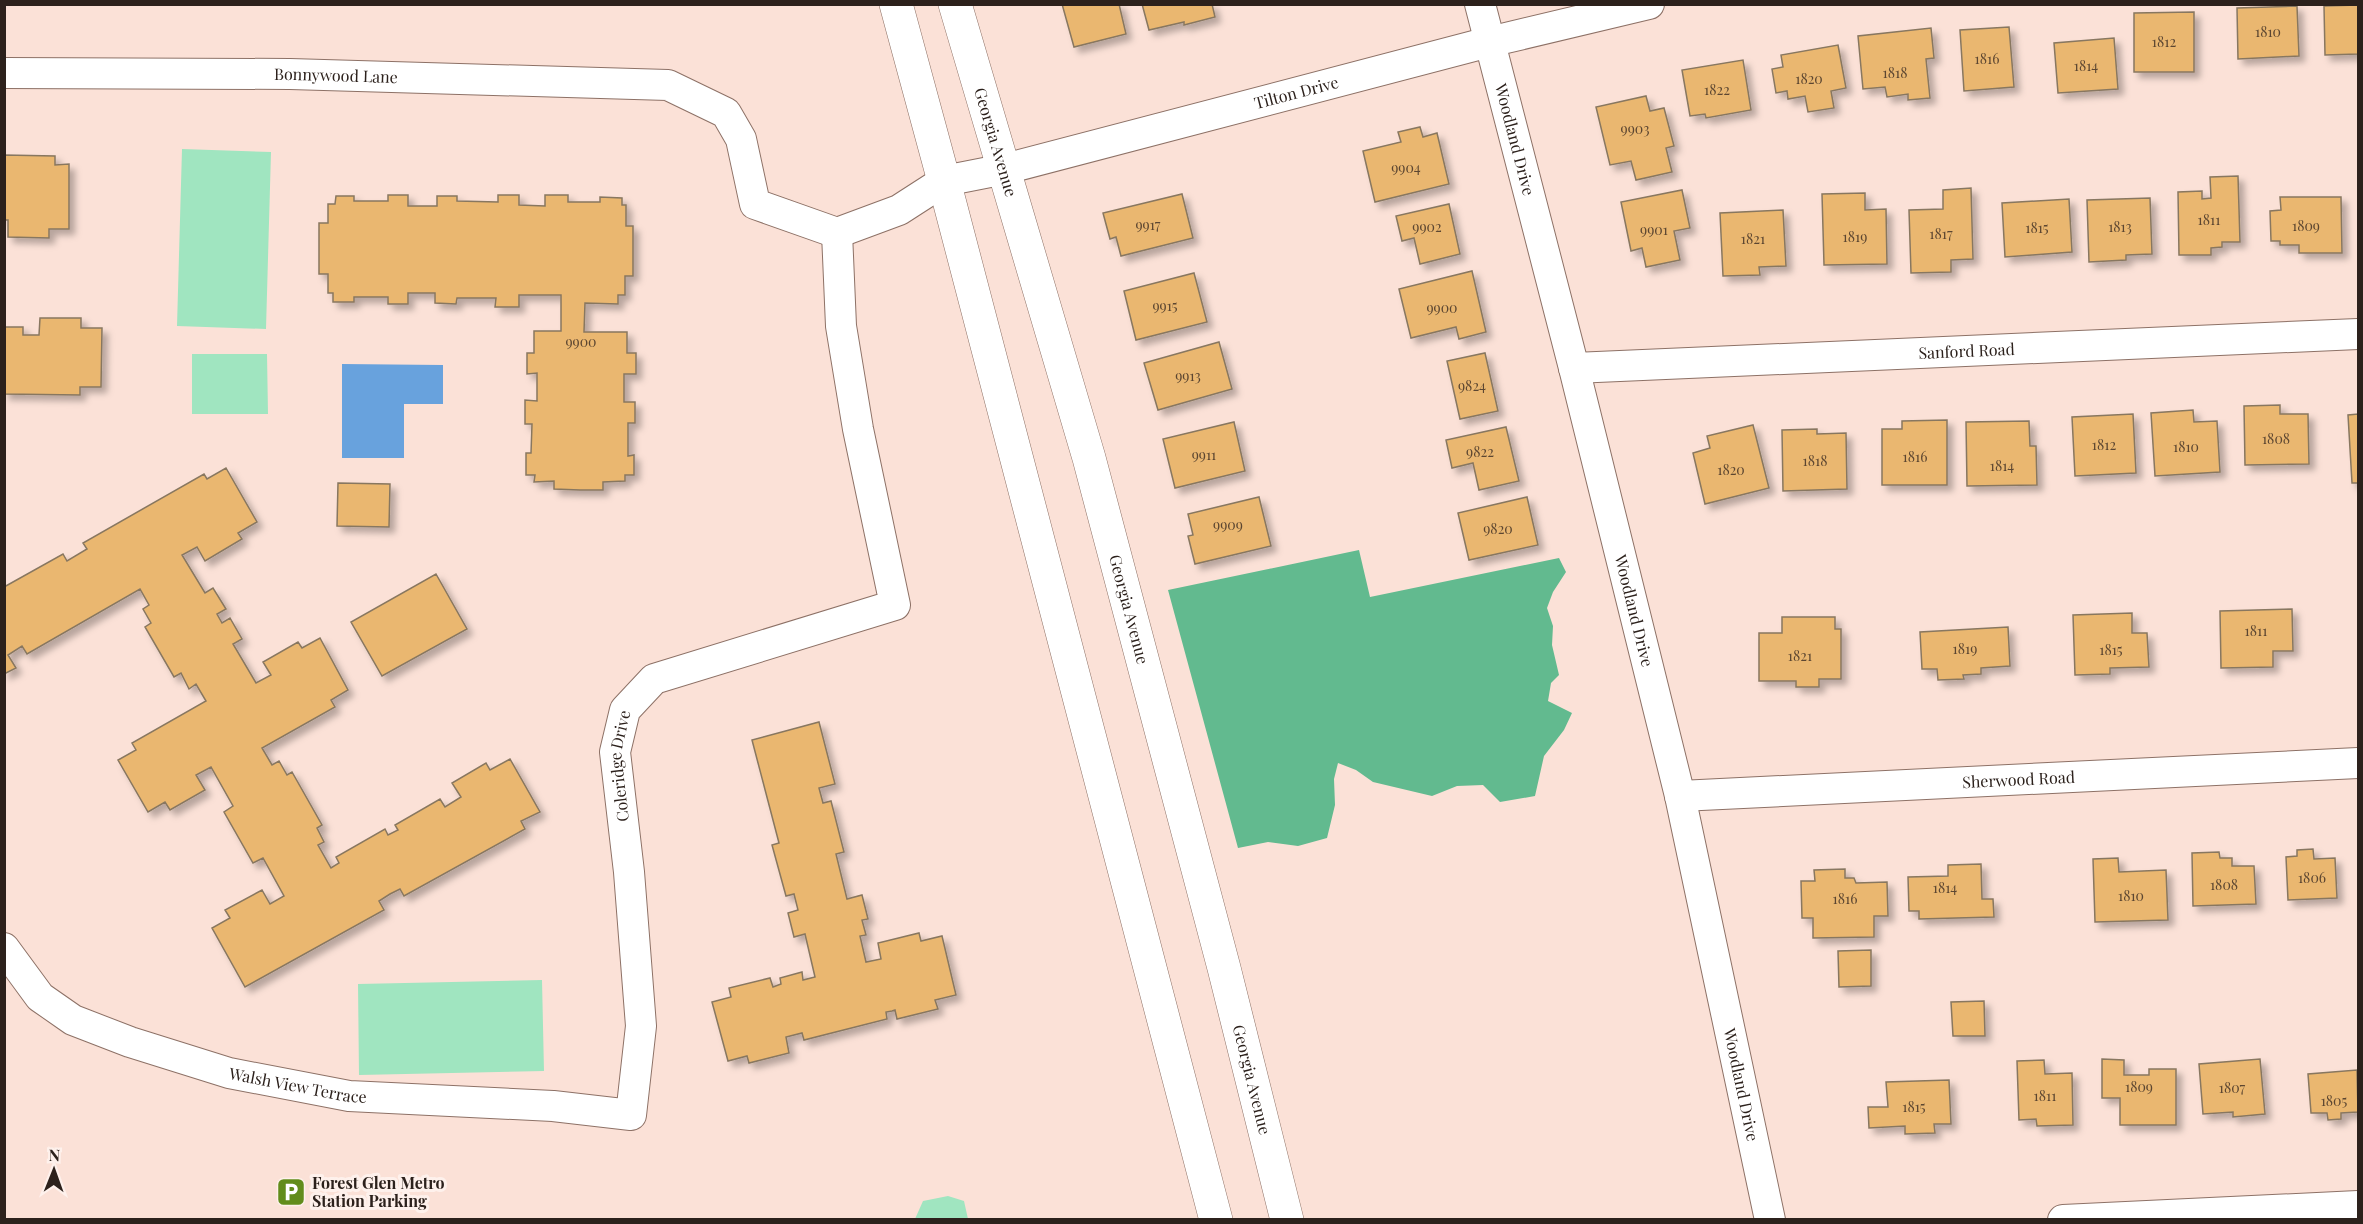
<svg xmlns="http://www.w3.org/2000/svg" width="2363" height="1224" font-family="'Playfair Display',serif">
  <style>
    .green { fill: #a0e5c0 }
    .forest { fill: #62ba8f }
    .water { fill: #68a2dd }
    .building { fill: #eab76f; stroke: #887760; stroke-width: 1.5; filter: url(#shadow) }
    .lines { fill: none; stroke-linecap: round; stroke-linejoin: round }
    .street-casing { stroke: #8d7166; stroke-width: 32 }
    .primary-casing { stroke: #8d7166; stroke-width: 34 }
    .street { stroke: #fff; stroke-width: 30 }
    .primary { stroke: #fff; stroke-width: 33 }
    .labels { text-anchor: middle; stroke-width: 6; stroke-linejoin: round; paint-order: stroke }
    .number-label { font-size: 14px; fill: #5c4631 }
    .street-label { font-size: 16px; fill: #2c211c; stroke: #fef1ec }
    .poi-label { font-size: 16px; font-weight: bold; fill: #2c211c; stroke: #fef1ec; text-anchor: start }
  </style>
  <defs>
    <filter id="shadow"><feDropShadow dx="5.5" dy="5.5" stdDeviation="3" flood-color="#0004"/></filter>
  </defs>
  <rect width="100%" height="100%" fill="#fbe1d7"/>
  <path class="green" d="M182,149l89,3 -5,177 -89,-3z
    M192,354h75l1,60h-76z
    M542,980l2,91 -185,4 -1,-91z
    M948,1196l16,5 4,18h-53l8,-18z"/>
  <path class="forest" d="M1359,550l11,47 189,-39 7,14 -13,20 -6,16 6,18 -1,19 7,30 -8,8 -3,18 24,12 -8,17 -20,26 -9,40 -35,6 -17,-17 -26,1 -25,10 -59,-14 -17,-12 -18,-7 -4,16 1,26 -8,33 -29,8 -30,-4 -30,6 -70,-258z"/>
  <path class="water" d="M342,364l101,1v39h-39v54h-62z"/>
  <path class="building" d="M1062,4h57l7,30 -52,13z
    M1142,4h70l3,13 -31,8v-3l-35,8z
    M2358,5v49l-33,1 -1,-49z
    M2297,6l2,50 -61,3 -1,-51z
    M2194,12v60h-60v-59z
    M2009,27l5,60 -50,4 -4,-61z
    M1931,28l3,30 -8,1 4,39 -22,2v-6l-21,3 -2,-10 -22,2 -5,-53z
    M2114,38l4,51 -60,4 -4,-50z
    M1838,45l8,43 -15,3 3,17 -26,4 -3,-16 -17,3 -1,-8 -11,2 -4,-24 11,-2 -2,-12z
    M1743,60l8,50 -45,8 -1,-4 -15,2 -8,-46z
    M1646,96l4,15 14,-3 10,38 -8,2 6,24 -36,8 -5,-19 -21,4 -14,-58z
    M1420,127l3,10 14,-4 12,51 -74,18 -12,-51 38,-9 -3,-10z
    M4,155l51,1v9l14,-1v65h-20v9l-41,-1v-17h-4z
    M2238,176l2,66h-18v5l-11,1v7h-32l-1,-63 24,-1v8l9,-1 -1,-21z
    M1971,188l2,71 -22,1v12l-40,1 -2,-63 34,-1v-19z
    M1682,190l8,38 -16,3 6,29 -34,7 -4,-19 -11,3 -10,-49z
    M1865,193v17l21,-1 1,55 -63,1 -2,-71z
    M1182,194l11,44 -72,18 -5,-19 -6,2 -7,-26z
    M388,195h20v11h29v-10h20v5l41,1v-7h21v10l26,1v-11h23v7h32v-5l22,1v7h4v21h7v50h-8v19h-7v9l-33,-1 -1,29h43v21h9v21h-12v28h11v21h-7v33l6,-1v20h-9v6l-22,1v8h-23l-26,-1v-8l-20,1 1,-7h-9v-22h5l1,-29h-7v-24l12,1v-28l-10,1v-21h7v-22h27v-36h-42v12h-24l1,-9h-39l-1,6 -21,-1v-10h-27v11h-20v-7h-34v5h-21v-9h-5v-19h-9v-51h9v-19h7l1,-8h18v5h34z
    M2280,197h61l1,56h-43v-8h-19v-4h-9l-1,-30 11,-1z
    M2150,198l2,56 -26,1v5l-37,2 -2,-62z
    M2069,199l3,53 -67,5 -3,-54z
    M1449,204l11,50 -40,10 -6,-26 -12,3 -6,-25z
    M1783,210l3,56 -27,1 1,8 -37,1 -3,-63z
    M1472,271l14,61 -27,7 -3,-12 -45,11 -12,-49z
    M1194,273l13,49 -71,18 -12,-49z
    M40,318h41v10h21l-1,59h-21v8l-76,-1v-67h19v8h16z
    M1219,342l13,47 -74,21 -14,-47z
    M1485,353l13,58 -38,8 -13,-58z
    M2280,405v9h28l1,50 -64,1 -1,-59z
    M2193,410l1,12 23,-1 3,51 -65,4 -4,-63z
    M2133,414l3,59 -61,3 -3,-59z
    M2358,414v69h-6l-4,-68z
    M1947,420v65h-65v-56h20v-8z
    M2029,421l1,25h6l1,39 -70,1 -1,-64z
    M1234,422l11,49 -70,17 -12,-49z
    M1753,425l16,63 -64,16 -12,-51 17,-5 -3,-12z
    M1506,427l13,54 -40,9 -6,-27 -21,5 -6,-28z
    M1817,429v5l29,-1 1,56 -64,2 -1,-61z
    M226,468l31,54 -19,11 4,6 -37,22 -8,-14 -15,8 23,38 8,-5 13,21 -9,5 5,9 8,-5 12,21 -9,5 23,39 15,-8 -8,-13 35,-20 4,6 18,-10 28,52 -17,10 4,7 -73,41 10,17 7,-4 8,14 5,-3 30,53 -5,3 7,14 -6,3 13,23 8,-5 -3,-6 49,-28 3,6 10,-5 -3,-5 45,-26 5,8 16,-10 -9,-14 34,-20 4,7 20,-11 30,53 -19,9 4,8 -121,67 -4,-7 -10,5 -11,7 5,9 -139,77 -33,-59 18,-10 -5,-8 37,-20 8,14 14,-8 -21,-38 -10,5 -29,-51 9,-6 -22,-39 -15,8 9,15 -35,20 -5,-8 -17,10 -30,-52 18,-10 -4,-7 74,-42 -10,-17 -7,5 -8,-16 -7,4 -29,-50 6,-4 -8,-14 6,-4 -9,-16 -113,65 -5,-8 -14,9 8,13 -12,6v-87l59,-33 4,7 20,-12 -4,-6 121,-69 3,5z
    M338,483l52,1 -1,43 -52,-1z
    M1259,497l12,49 -76,18 -7,-28 5,-1 -5,-21z
    M1527,497l11,48 -69,15 -11,-47z
    M436,574l31,55 -85,47 -31,-54z
    M2292,609l1,42h-20v16l-52,1 -1,-57z
    M2132,613v20h15l2,34 -39,1v6l-35,1 -2,-60z
    M1782,617h53v12h6v50h-22v8h-23v-6h-37v-48h23z
    M2008,627l2,39 -29,2v6l-18,1 1,4 -26,1 -1,-11h-15l-2,-37z
    M819,722l16,62 -16,4 4,15 8,-2 13,51 -8,2 11,45 15,-4 6,24 -6,1 4,15 -6,1 6,26 15,-3 -3,-16 41,-10 2,8 21,-5 14,59 -21,5 3,9 -41,10 -2,-9 -3,1 -6,1 1,7 -83,21 -2,-7 -16,4 3,16 -40,10 -2,-7 -19,5 -16,-59 19,-5 -2,-9 41,-10 3,9 8,-3 -1,-6 22,-6 1,8 12,-3 -10,-43 -11,3 -6,-24 10,-3 -4,-16 -8,2 -14,-51 7,-2 -27,-103z
    M2313,849l1,10 21,-1 2,40 -49,2 -2,-43 11,-1v-6z
    M2219,852l1,6h12v8h22l2,38 -63,2 -1,-53z
    M2118,858l1,14 47,-2 2,50 -73,2 -2,-63z
    M1981,864l1,35h11l1,18 -75,2v-8h-10l-1,-34 40,-1v-11z
    M1845,869v9h9l2,5 31,-1 1,34h-14v21l-61,1v-20h-11l-1,-37h14l-1,-11z
    M1871,950v36l-32,1 -1,-36z
    M1984,1001l1,35h-32l-2,-34z
    M2102,1059l22,1v15h25v-6h27v56h-56v-27h-18z
    M2260,1059l5,55 -32,3v-5l-30,2 -4,-50z
    M2044,1060l1,14 27,-1 1,52 -36,1 -1,-7 -17,1 -2,-59z
    M2357,1070l1,42 -17,1v6l-13,1 -1,-7h-16l-3,-39z
    M1949,1080l2,44h-17l1,9 -30,1v-8l-36,2 -1,-21h20l-2,-25z"/>
  <g class="lines">
    <g class="street-casing">
      <g id="street">
        <path id="s1" d="M1480,4l94,364 106,428 90,424"/>
        <path id="s2" d="M4,73l286,1 378,11 58,28 15,26 14,65 82,29 62,-23 45,-29 61,-12 484,-127 160,-38"/>
        <path id="s3" d="M1574,368l784,-34"/>
        <path id="s4" d="M1680,796l678,-33"/>
        <path id="s5" d="M4,948l36,49 33,23 57,22 99,31 120,23 204,10 78,9 10,-89 -12,-154 -14,-120 10,-42 29,-31 241,-74 -37,-176 -17,-103 -4,-93"/>
        <path d="M2063,1220l295,-14"/>
      </g>
    </g>
    <g class="primary-casing">
      <g id="primary">
        <path d="M896,4l48,177 272,1039"/>
        <path id="s6" d="M955,4l134,454 135,510 63,252"/>
      </g>
    </g>
    <use href="#street" class="street"/>
    <use href="#primary" class="primary"/>
  </g>
  <defs>
    <g id="parking-square" transform="scale(1.5)"><rect x="-9" y="-9" width="18" height="18" rx="4" fill="#628c1b" stroke="#fef1ec"/><path d="M-3.5-5.5H1a3.5 3.5 0 0 1 0 7H-1V5.5H-3.5ZM-1-3.4V-.6H.8a1.4 1.4 0 0 0 0-2.8Z" fill="#fff"/></g>
  </defs>
  <g fill-rule="evenodd">
    <use href="#parking-square" x="291" y="1192"/>
  </g>
  <g class="labels">
    <g class="number-label">
      <text x="2268" y="37">1810</text>
      <text x="2164" y="47">1812</text>
      <text x="1987" y="64">1816</text>
      <text x="2086" y="71">1814</text>
      <text x="1895" y="78">1818</text>
      <text x="1809" y="84">1820</text>
      <text x="1717" y="95">1822</text>
      <text x="1635" y="134">9903</text>
      <text x="1406" y="173">9904</text>
      <text x="2209" y="225">1811</text>
      <text x="1148" y="230">9917</text>
      <text x="2306" y="231">1809</text>
      <text x="1427" y="232">9902</text>
      <text x="2120" y="232">1813</text>
      <text x="2037" y="233">1815</text>
      <text x="1654" y="235">9901</text>
      <text x="1941" y="239">1817</text>
      <text x="1855" y="242">1819</text>
      <text x="1753" y="244">1821</text>
      <text x="1165" y="311">9915</text>
      <text x="1442" y="313">9900</text>
      <text x="581" y="347">9900</text>
      <text x="1188" y="381">9913</text>
      <text x="1472" y="391">9824</text>
      <text x="2276" y="444">1808</text>
      <text x="2104" y="450">1812</text>
      <text x="2186" y="452">1810</text>
      <text x="1480" y="457">9822</text>
      <text x="1204" y="460">9911</text>
      <text x="1915" y="462">1816</text>
      <text x="1815" y="466">1818</text>
      <text x="2002" y="471">1814</text>
      <text x="1731" y="475">1820</text>
      <text x="1228" y="530">9909</text>
      <text x="1498" y="534">9820</text>
      <text x="2256" y="636">1811</text>
      <text x="1965" y="654">1819</text>
      <text x="2111" y="655">1815</text>
      <text x="1800" y="661">1821</text>
      <text x="2312" y="883">1806</text>
      <text x="2224" y="890">1808</text>
      <text x="1945" y="893">1814</text>
      <text x="2131" y="901">1810</text>
      <text x="1845" y="904">1816</text>
      <text x="2139" y="1092">1809</text>
      <text x="2232" y="1093">1807</text>
      <text x="2045" y="1101">1811</text>
      <text x="2334" y="1106">1805</text>
      <text x="1914" y="1112">1815</text>
    </g>
    <g class="street-label">
      <text dy="6" stroke="none"><textPath href="#s2" startOffset="332">Bonnywood Lane</textPath></text>
      <text dy="6" stroke="none"><textPath href="#s2" startOffset="1395">Tilton Drive</textPath></text>
      <text dy="6" stroke="none"><textPath href="#s1" startOffset="140">Woodland Drive</textPath></text>
      <text dy="6" stroke="none"><textPath href="#s6" startOffset="144">Georgia Avenue</textPath></text>
      <text dy="6" stroke="none"><textPath href="#s3" startOffset="393">Sanford Road</textPath></text>
      <text dy="6" stroke="none"><textPath href="#s6" startOffset="630">Georgia Avenue</textPath></text>
      <text dy="6" stroke="none"><textPath href="#s1" startOffset="626">Woodland Drive</textPath></text>
      <text dy="6" stroke="none"><textPath href="#s5" startOffset="1022">Coleridge Drive</textPath></text>
      <text dy="6" stroke="none"><textPath href="#s4" startOffset="339">Sherwood Road</textPath></text>
      <text dy="6" stroke="none"><textPath href="#s6" startOffset="1116">Georgia Avenue</textPath></text>
      <text dy="6" stroke="none"><textPath href="#s5" startOffset="336">Walsh View Terrace</textPath></text>
      <text dy="6" stroke="none"><textPath href="#s1" startOffset="1112">Woodland Drive</textPath></text>
    </g>
    <g class="poi-label">
      <text x="312" y="1189">Forest Glen Metro<tspan x="312" dy="18">Station Parking</tspan></text>
    </g>
  </g>
  <rect width="2363" height="1224" fill="none" stroke="#2c211c" stroke-width="12"/>
  <g transform="translate(54 1170) rotate(1)" stroke="#fef1ec" stroke-width="4.5" paint-order="stroke">
  <path d="M0-4.5L10 22L0 15L-10 22Z" fill="#2c211c"/>
  <text y="-9" font-size="16" font-weight="bold" text-anchor="middle" fill="#2c211c">N</text>
  </g>
</svg>
